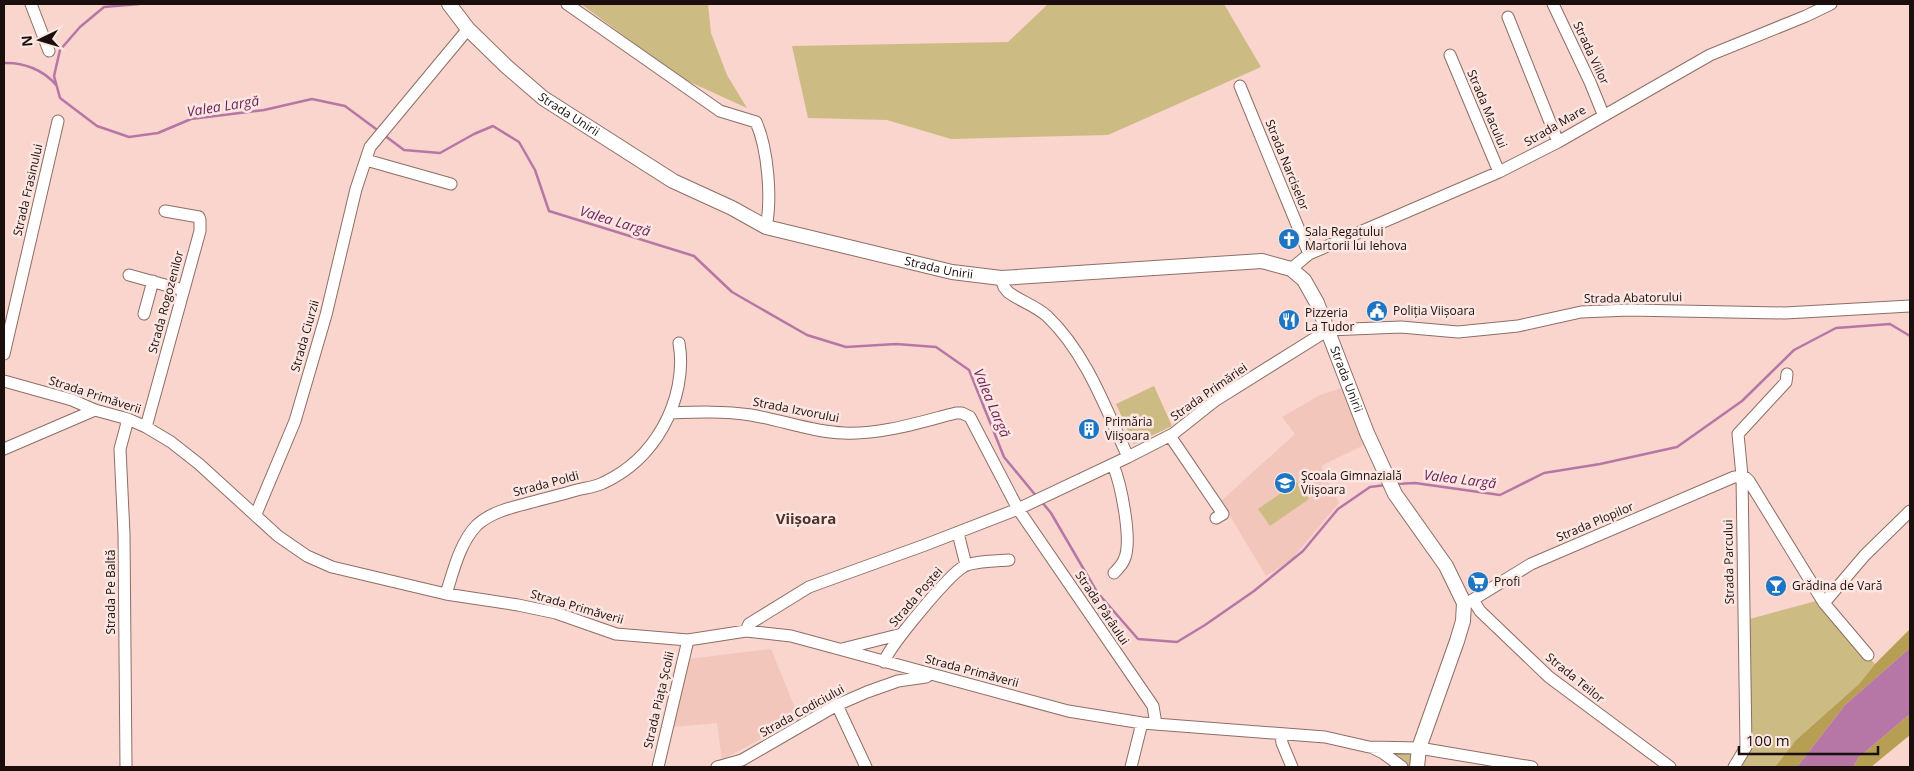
<svg xmlns="http://www.w3.org/2000/svg" width="1914" height="771" font-family="'Open Sans',sans-serif">
  <style>
    .built { fill: #f2c6bb }
    .green { fill: #cdbb84 }
    .forest { fill: #b69e52 }
    .water { fill: #b677a6 }
    .lines { fill: none; stroke-linecap: round; stroke-linejoin: round }
    .stream { stroke: #b677a6; stroke-width: 2.5 }
    .minor-casing { stroke: #8d6e66; stroke-width: 13 }
    .major-casing { stroke: #8d6e66; stroke-width: 16 }
    .minor { stroke: #fff; stroke-width: 11 }
    .major { stroke: #fff; stroke-width: 14 }
    .labels { text-anchor: middle; stroke-width: 5; stroke-linejoin: round; paint-order: stroke }
    .street-label { font-size: 12px; fill: #1a0f0c; stroke: #fce6e1 }
    .poi-label { font-size: 12px; fill: #1a0f0c; stroke: #fce6e1; text-anchor: start }
    .water-label { font-size: 14px; font-style: italic; fill: #6a1e5b; stroke: #fce6e1 }
    .quarter-label { font-size: 15px; font-weight: bold; fill: #4e332c; stroke: #fce6e1 }
  </style>
  <rect width="100%" height="100%" fill="#f9d5cd"/>
  <path class="built" d="M1341,388l23,57 -43,21 18,37 -47,56 -26,17 -45,-75 74,-67 -13,-17 38,-22z
    M771,649l28,69 -77,42 -5,-37 -44,4 15,-68z"/>
  <path class="green" d="M581,4h127l3,29 16,42 20,33 -66,-30z
    M1048,4h176l37,63 -153,68 -157,4 -64,-19 -79,-2 -16,-72 216,-4z
    M1154,386l18,40 -38,18 -18,-40z
    M1297,482l12,17 -39,27 -12,-17z
    M1816,601l59,63 -16,20 -63,56 -21,27h-41l10,-20 -2,-126z
    M1414,750l-1,17h-6l-23,-16z"/>
  <path class="forest" d="M1910,629v19l-65,57 -48,62h-22l21,-27 63,-56 16,-20z
    M1910,714v21l-39,32h-18l5,-9z"/>
  <path class="water" d="M1910,648v66l-52,44 -5,9h-56l48,-62z"/>
  <g class="lines">
    <path class="stream" d="M139,4l-35,3 -24,20 -20,23 -6,26 6,22 37,28 32,11 29,-4 33,-14 73,-9 48,-11 33,7 35,26
      M4,63c19,-1 40,7 52,22
      M384,135l20,15 36,3 34,-19 19,-8 26,16 16,28 14,41 145,45 38,36 75,43 39,12 50,-3 40,3 33,23 35,87 33,40
      M1396,484l19,-1 85,12 44,-22 56,-9 77,-17 65,-46 52,-51 42,-22 54,-4 20,12
      M1041,501l10,12 46,79 41,47 39,3 28,-17 49,-34 49,-40 35,-42 32,-22 16,-2"/>
    <g class="minor-casing">
      <path id="minor" d="M31,4l18,47
        M567,4l153,107 36,11c12,27 16,77 10,105
        M1553,4l37,78 13,32
        M1508,17l50,125
        M1450,55l49,117
        M1240,86l69,168
        M366,160l85,24
        M1291,269l18,-15 190,-82 59,-30 152,-87 96,-39 25,-12
        M129,275l54,15
        M1001,278l3,9 4,5c12,9 28,14 39,24 39,37 59,93 81,141
        M144,314l9,-33
        M4,354l54,-233
        M4,381l68,19 23,10 33,9 18,8 25,15 28,22 79,72 29,20 25,11 114,27 72,11 38,8 60,21 72,6 58,-9 45,5 277,75 74,12 183,14 44,10 50,1 113,19
        M671,413c26,-1 53,-2 80,2 31,5 61,17 93,18 37,2 76,-11 112,-20h6l8,4 48,92 135,197 3,18
        M146,427l54,-196v-11l-1,-3 -34,-6
        M1170,436l53,78 -7,4
        M4,449l91,-39
        M1113,465c8,19 20,77 11,95 -2,5 -6,9 -10,13
        M256,514l39,-93 31,-106 30,-126 14,-42 98,-118
        M958,533l8,32
        M446,594c7,-22 14,-52 31,-69 13,-12 32,-17 48,-21 18,-5 35,-9 52,-14 8,-2 18,-3 26,-7 26,-12 46,-31 60,-56 14,-25 21,-56 16,-84
        M1473,600l7,11 69,66 121,90
        M1464,603l5,-1 62,-38 203,-87h11l4,4 75,122 44,52
        M1824,603l41,-48 45,-44
        M746,631l3,-7 60,-37 116,-42 93,-36 110,-52 45,-23 43,-34 112,-70 73,-3 57,5 60,-6 63,-14 48,-2 156,3 125,-7
        M842,649l60,-15
        M884,662c6,-17 64,-86 79,-95 9,-6 34,-6 46,-7
        M837,705l29,62
        M1281,735l1,8 10,24
        M1373,748l10,5 19,14
        M126,767l-2,-233 -4,-85 8,-30
        M658,767l30,-127
        M717,767l25,-7 95,-55 30,-13 31,-11 28,-4 4,-3
        M1131,767l11,-44
        M1734,767l12,-20 -4,-271 -4,-42 48,-52 1,-8"/>
    </g>
    <g class="major-casing">
      <g id="major">
        <path id="s1" d="M449,4l19,25 38,37 37,32 130,83 59,27 34,19 186,45 49,6 261,-17 29,8 13,11 13,23 50,130 28,61 51,72 18,37 -1,18 -6,20 -38,107 -2,19"/>
      </g>
    </g>
    <use href="#minor" class="minor"/>
    <use href="#major" class="major"/>
  </g>
  <defs>
    <g id="church-disc" transform="scale(1.125)"><circle r="9.5" fill="#1c76c3" stroke="#fce6e1"/><path d="M-1.2-6h2.4v3.5h3.3v2.4h-3.3V6h-2.4V-.1h-3.3v-2.4h3.3Z" fill="#fff"/></g>
    <g id="civic-disc" transform="scale(1.125)"><circle r="9.5" fill="#1c76c3" stroke="#fce6e1"/><path d="M-.6-6.5H3V-4.5H.6V-3L4-1V1h2V6H-6V1h2V-1L-.6-3ZM-1.2 2.5V6h2.4V2.5Z" fill="#fff"/></g>
    <g id="restaurant-disc" transform="scale(1.125)"><circle r="9.5" fill="#1c76c3" stroke="#fce6e1"/><path d="M-5-6h1v4h1v-4h1v4h1v-4h1v5L-1.5 .5V6h-2V.5L-5-1ZM5-6V6H3V1.5H1.5Q1.5-4 5-6Z" fill="#fff"/></g>
    <g id="building-disc" transform="scale(1.125)"><circle r="9.5" fill="#1c76c3" stroke="#fce6e1"/><path d="M-4-6H4V6H1V3H-1V6H-4ZM-2.5-4.3h1.7v1.8h-1.7ZM.8-4.3h1.7v1.8H.8ZM-2.5-1h1.7V.8h-1.7ZM.8-1h1.7V.8H.8Z" fill="#fff"/></g>
    <g id="school-disc" transform="scale(1.125)"><circle r="9.5" fill="#1c76c3" stroke="#fce6e1"/><path d="M0-5L7-2L0 1L-7-2ZM-4 1L0 2.5L4 1V4Q0 6-4 4Z" fill="#fff"/></g>
    <g id="supermarket-disc" transform="scale(1.125)"><circle r="9.5" fill="#1c76c3" stroke="#fce6e1"/><path d="M-6-5.5h2.5l.6 2H6L4.5 2H-2.5L-4.4-4H-6ZM-1.5 3.2a1.3 1.3 0 1 0 .1 0ZM3 3.2a1.3 1.3 0 1 0 .1 0Z" fill="#fff"/></g>
    <g id="bar-disc" transform="scale(1.125)"><circle r="9.5" fill="#1c76c3" stroke="#fce6e1"/><path d="M-6-5H6L.8 .8V4.5H3.5V6h-7V4.5H-.8V.8Z" fill="#fff"/></g>
  </defs>
  <g fill-rule="evenodd">
    <use href="#church-disc" x="1289" y="239"/>
    <use href="#civic-disc" x="1377" y="311"/>
    <use href="#restaurant-disc" x="1289" y="320"/>
    <use href="#building-disc" x="1089" y="429"/>
    <use href="#school-disc" x="1285" y="483"/>
    <use href="#supermarket-disc" x="1478" y="582"/>
    <use href="#bar-disc" x="1776" y="586"/>
  </g>
  <g class="labels">
    <g class="street-label">
      <text transform="translate(1591 53) rotate(65)" y="4">Strada Viilor</text>
      <text transform="translate(1487 109) rotate(67)" y="4">Strada Macului</text>
      <text dy="4" stroke="none"><textPath href="#s1" startOffset="164">Strada Unirii</textPath></text>
      <text transform="translate(1555 126) rotate(-30)" y="4">Strada Mare</text>
      <text transform="translate(1287 165) rotate(68)" y="4">Strada Narciselor</text>
      <text transform="translate(28 190) rotate(-77)" y="4">Strada Frasinului</text>
      <text dy="4" stroke="none"><textPath href="#s1" startOffset="569">Strada Unirii</textPath></text>
      <text transform="translate(1633 298) rotate(-1)" y="4">Strada Abatorului</text>
      <text transform="translate(166 302) rotate(-75)" y="4">Strada Rogozenilor</text>
      <text transform="translate(305 336) rotate(-74)" y="4">Strada Ciurzii</text>
      <text dy="4" stroke="none"><textPath href="#s1" startOffset="1049">Strada Unirii</textPath></text>
      <text transform="translate(1209 392) rotate(-35)" y="4">Strada Primăriei</text>
      <text transform="translate(95 395) rotate(18)" y="4">Strada Primăverii</text>
      <text transform="translate(796 410) rotate(11)" y="4">Strada Izvorului</text>
      <text transform="translate(546 484) rotate(-15)" y="4">Strada Poldi</text>
      <text transform="translate(1595 522) rotate(-23)" y="4">Strada Plopilor</text>
      <text transform="translate(1729 562) rotate(-91)" y="4">Strada Parcului</text>
      <text transform="translate(111 592) rotate(-90)" y="4">Strada Pe Baltă</text>
      <text transform="translate(916 597) rotate(-49)" y="4">Strada Poștei</text>
      <text transform="translate(577 607) rotate(16)" y="4">Strada Primăverii</text>
      <text transform="translate(1102 608) rotate(56)" y="4">Strada Pârâului</text>
      <text transform="translate(972 671) rotate(15)" y="4">Strada Primăverii</text>
      <text transform="translate(1575 678) rotate(39)" y="4">Strada Teilor</text>
      <text transform="translate(659 700) rotate(-77)" y="4">Strada Piața Școlii</text>
      <text transform="translate(802 711) rotate(-29)" y="4">Strada Codiciului</text>
    </g>
    <g class="poi-label">
      <text x="1305" y="236">Sala Regatului<tspan x="1305" dy="14">Martorii lui Iehova</tspan></text>
      <text x="1393" y="315">Poliția Viișoara</text>
      <text x="1305" y="317">Pizzeria<tspan x="1305" dy="14">La Tudor</tspan></text>
      <text x="1105" y="426">Primăria<tspan x="1105" dy="14">Viişoara</tspan></text>
      <text x="1301" y="480">Şcoala Gimnazială<tspan x="1301" dy="14">Viişoara</tspan></text>
      <text x="1494" y="586">Profi</text>
      <text x="1792" y="590">Grădina de Vară</text>
    </g>
    <g class="water-label">
      <text transform="translate(223 106) rotate(-9)" y="5">Valea Largă</text>
      <text transform="translate(615 221) rotate(17)" y="5">Valea Largă</text>
      <text transform="translate(992 403) rotate(67)" y="5">Valea Largă</text>
      <text transform="translate(1460 479) rotate(7)" y="5">Valea Largă</text>
    </g>
    <g class="quarter-label">
      <text x="806" y="524">Viișoara</text>
    </g>
  </g>
  <rect width="1914" height="771" fill="none" stroke="#1a0f0c" stroke-width="10"/>
  <g transform="translate(40 40) rotate(265)" stroke="#fce6e1" stroke-width="4" paint-order="stroke">
  <path d="M0-4L9 19L0 12L-9 19Z" fill="#1a0f0c"/>
  <text y="-8" font-size="14" font-weight="bold" text-anchor="middle" fill="#1a0f0c">N</text>
  </g>
  <path d="M1739 746v8h139v-8" fill="none" stroke="#1a0f0c" stroke-width="2.5"/>
  <text x="1746" y="746" font-size="15" fill="#1a0f0c" stroke="#fce6e1" stroke-width="4" paint-order="stroke">100 m</text>
</svg>
